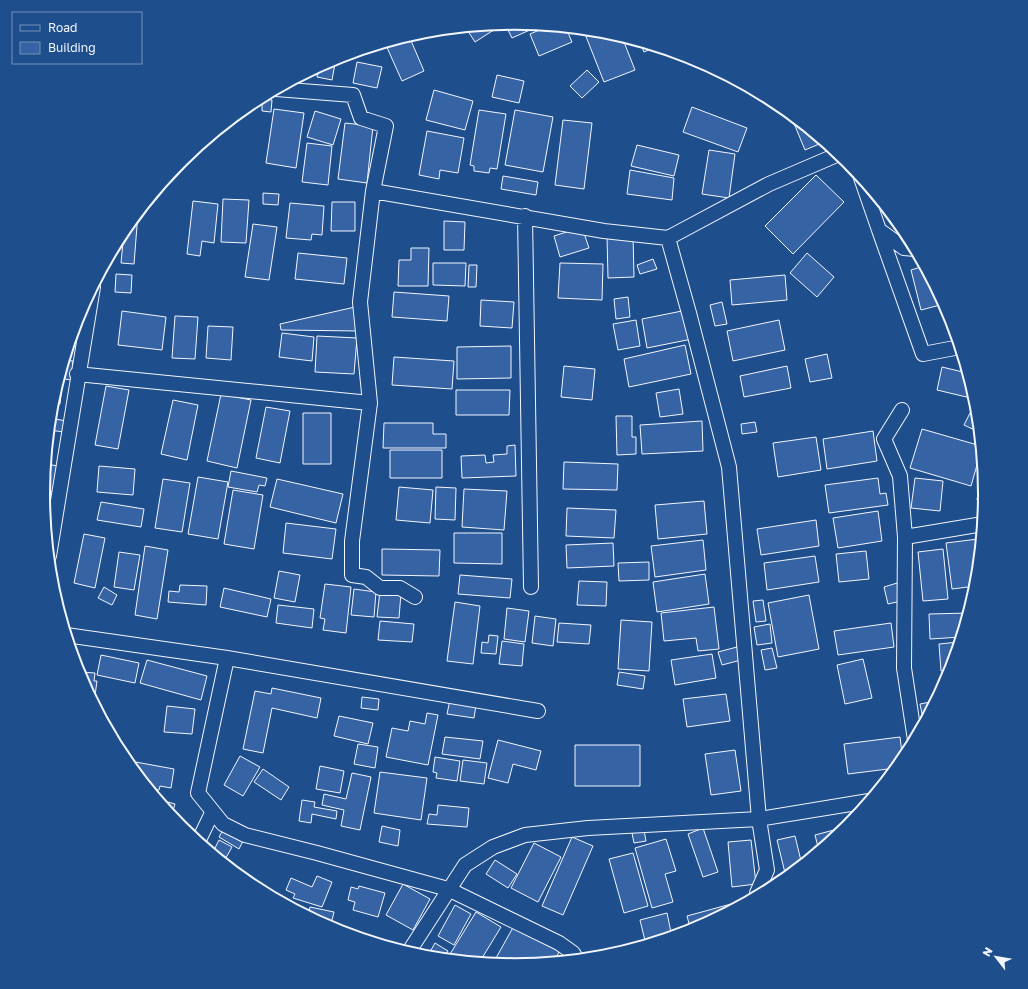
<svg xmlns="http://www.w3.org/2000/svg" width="1028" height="989" font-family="'Golos Text',sans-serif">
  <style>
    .building { fill: #3563a3; stroke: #f2f6ff }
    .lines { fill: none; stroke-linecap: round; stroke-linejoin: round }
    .street-casing { stroke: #f2f6ff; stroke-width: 16 }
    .street { stroke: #1f4e8c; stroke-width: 14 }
    .rim { fill: none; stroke: #f2f6ff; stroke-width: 2 }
  </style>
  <rect width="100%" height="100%" fill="#1f4e8c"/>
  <path class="building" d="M514,23l16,2 2,4 -20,9 -7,-14z
    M499,25l1,1 -25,16 -9,-14z
    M549,26l17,2 6,14 -33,14 -9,-22z
    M594,31l28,6 13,33 -31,12 -19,-48z
    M409,36l15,35 -22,10 -17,-38z
    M640,42l16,5 -12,5z
    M336,58l-4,22 -15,-3 2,-10z
    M357,62l25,5 -5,21 -24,-5z
    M587,70l12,12 -17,16 -12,-12z
    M497,75l27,6 -5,22 -27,-6z
    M434,90l39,11 -8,29 -39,-10z
    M262,99l10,1 -1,12 -9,-1z
    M692,107l55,21 -9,24 -55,-20z
    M274,109l30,4 -8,55 -30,-5z
    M479,110l27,4 -9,55 -7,-1 -1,5 -15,-2v-5l-4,-1z
    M515,110l38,7 -10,55 -38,-7z
    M315,111l26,8 -8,26 -26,-8z
    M563,120l29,3 -8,66 -29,-4z
    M797,120l27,22 -19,8 -12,-29z
    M345,123l28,3 -6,57 -29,-4z
    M427,131l37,7 -6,35 -18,-3 -1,9 -20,-4z
    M307,143l25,3 -4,39 -26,-3z
    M637,145l42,10 -5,21 -43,-10z
    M709,150l26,4 -6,44 -27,-4z
    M630,170l44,8 -2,22 -45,-6z
    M816,175l28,27 -51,52 -28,-28z
    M503,176l35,6 -2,13 -35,-6z
    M263,193l16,1 -1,11 -15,-1z
    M223,199l26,1 -3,43 -25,-1z
    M193,201l25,3 -4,39 -12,-2 -2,15 -13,-2z
    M332,202h23v29h-24z
    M290,203l34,3 -2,29 -10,-1 -1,6 -25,-2z
    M138,213l-4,51 -13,-1 3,-32z
    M444,221l21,1 -1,28h-20z
    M253,224l24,3 -8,53 -24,-3z
    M582,227l7,21 -29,9 -6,-21z
    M633,235l1,42 -26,1 -1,-42z
    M411,248h18l-1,38h-30l1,-26h12z
    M298,253l49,5 -3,26 -49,-5z
    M807,253l27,24 -17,20 -27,-24z
    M653,259l4,10 -17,5 -3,-9z
    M433,263h33l-1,23 -32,-1z
    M560,263l43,1 -1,36 -44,-2z
    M469,265h8l-1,22h-8z
    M924,266l20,38 -23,6 -10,-40z
    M116,274l16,1 -1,18 -16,-1z
    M785,275l2,25 -55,5 -2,-25z
    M394,292l55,4 -2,25 -55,-4z
    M628,297l2,20 -14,2 -2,-20z
    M481,300l33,2 -2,26 -32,-2z
    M722,302l5,22 -12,2 -5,-21z
    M355,307l4,24 -78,-1 -1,-6z
    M687,310l5,29 -45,9 -5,-29z
    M122,311l44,6 -4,33 -44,-5z
    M175,316l23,1 -3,42 -23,-1z
    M636,320l4,26 -22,4 -5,-26z
    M779,320l6,30 -52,11 -6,-30z
    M208,326l25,1 -2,33 -25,-2z
    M282,333l32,4 -2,24 -33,-4z
    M317,336l40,2 -3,36 -39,-2z
    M685,345l6,29 -62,13 -5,-28z
    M511,346v32l-54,1v-32z
    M827,354l5,24 -22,4 -5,-23z
    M394,357l60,4 -2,28 -60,-4z
    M64,360l9,1 -2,19 -12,-2z
    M564,366l31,3 -3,31 -31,-3z
    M787,366l4,22 -47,9 -4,-21z
    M942,367l25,6 8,26 -38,-9z
    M57,384l5,1 -2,19 -8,-1z
    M106,386l23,4 -11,59 -23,-4z
    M679,389l4,25 -23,3 -4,-24z
    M456,390h54l-1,25h-53z
    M221,394l30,6 -14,68 -30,-7z
    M173,400l25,5 -11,55 -26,-6z
    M266,407l24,4 -10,52 -24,-5z
    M303,413h28v51h-28z
    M970,413l8,3 1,16 -15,-7z
    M616,416h16v21h4v17l-19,1z
    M50,418l16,3 -2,11 -15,-2z
    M702,421l1,30 -61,3 -2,-29z
    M755,422l2,10 -15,2 -1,-10z
    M384,423h49v11h13v14h-63z
    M922,429l59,17v5l-10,35 -61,-18z
    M873,431l4,30 -50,8 -4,-30z
    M816,437l5,33 -43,7 -5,-34z
    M515,445l1,31 -54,2 -1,-22 24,-1 1,8 8,-1 -1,-7 14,-1v-8z
    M390,450h52v28h-52z
    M564,462l54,2 -1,26 -54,-1z
    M45,464l14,2 -4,26 -12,-2z
    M99,466l36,3 -2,26 -36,-3z
    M231,471l36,7 -2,8 -6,-1 -2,7 -29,-5z
    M981,476h3l1,25 -8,-1z
    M198,477l30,5 -10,57 -30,-5z
    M878,478l2,16 6,-1 2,12 -59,8 -4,-28z
    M915,478l28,3 -3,30 -29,-3z
    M163,479l27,4 -8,49 -27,-4z
    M277,479l66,15 -7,29 -66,-16z
    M399,487l34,3 -3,33 -34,-3z
    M436,487l20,1 -1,32 -20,-1z
    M464,489l43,2 -3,39 -42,-3z
    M233,490l30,5 -9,54 -30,-5z
    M704,501l3,33 -49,5 -3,-34z
    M101,502l43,7 -3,18 -44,-7z
    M567,508l49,2 -2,28 -48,-2z
    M878,511l4,30 -44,7 -5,-30z
    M816,520l3,26 -58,9 -4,-26z
    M286,523l50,6 -4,30 -49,-6z
    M454,533h48v31l-48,-1z
    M84,534l21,4 -10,50 -21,-5z
    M978,539l1,17 -3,30 -24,3 -6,-46z
    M703,540l3,30 -51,7 -4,-31z
    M613,543l1,23 -47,2 -1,-23z
    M145,546l23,4 -11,69 -22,-4z
    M382,549l58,1 -1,26 -57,-1z
    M943,549l5,50 -25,2 -5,-49z
    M866,551l3,28 -30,3 -3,-28z
    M119,552l21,3 -6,35 -20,-3z
    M815,556l4,26 -52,8 -3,-27z
    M649,562v18l-30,1 -1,-18z
    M279,571l21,4 -5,27 -21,-4z
    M705,574l4,30 -52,8 -4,-30z
    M460,575l52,4 -2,19 -52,-4z
    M579,581l28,1 -1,24 -29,-1z
    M897,583l4,18 -13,3 -4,-17z
    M325,584l26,3 -5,46 -23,-3 2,-11 -5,-1z
    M180,585l27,1 -1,19 -38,-3 1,-11 10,1z
    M104,587l13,8 -5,10 -14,-7z
    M224,588l47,11 -4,18 -47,-10z
    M354,589l22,3 -2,25 -23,-2z
    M380,591l21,2 -2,25 -22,-1z
    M809,595l10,54 -41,8 -10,-54z
    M763,600l3,21 -10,1 -3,-21z
    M455,602l25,4 -7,58 -26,-3z
    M278,605l36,4 -2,19 -36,-5z
    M714,607l5,42 -21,2 -2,-13 -32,3 -3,-28z
    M507,608l22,3 -4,31 -21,-3z
    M969,613l-8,24 -31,2 -1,-25z
    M535,616l21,3 -3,27 -21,-3z
    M621,620l31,2 -3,49 -31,-2z
    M380,621l34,3 -2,18 -34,-2z
    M559,623l32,2 -2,19 -32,-2z
    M891,623l3,24 -56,8 -4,-24z
    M770,624l2,19 -15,2 -3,-18z
    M489,635l9,1 -2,18 -15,-1 1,-11 6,1z
    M502,641l22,3 -2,22 -23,-2z
    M959,642l-8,28 -10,1 -2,-27z
    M737,647l4,13 -19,5 -4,-13z
    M772,648l5,20 -12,2 -4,-20z
    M712,654l4,24 -41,7 -4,-25z
    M101,655l38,8 -4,20 -38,-8z
    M863,659l9,39 -27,6 -8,-39z
    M147,660l60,16 -6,24 -61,-17z
    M81,672l14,1 -1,8h3l-3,22 -14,-25z
    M619,672l26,4 -2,13 -26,-4z
    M272,688l49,10 -4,20 -45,-10 -9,45 -20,-4 12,-58 16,3z
    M726,694l4,27 -43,6 -4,-28z
    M362,697l17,2 -1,11 -17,-2z
    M450,700l26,5 -2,13 -27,-4z
    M936,701l-12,23 -4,-20z
    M167,706l28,3 -3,25 -28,-2z
    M427,713l11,2 -10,50 -42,-8 6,-29 16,3 2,-10 15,3z
    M339,716l34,7 -5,21 -34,-8z
    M107,728l5,1 -1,7z
    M445,737l38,4 -3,18 -38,-5z
    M900,737l3,24 -7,7 -48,6 -4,-30z
    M498,740l43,11 -5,19 -23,-6 -5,19 -20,-5z
    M358,744l20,3 -3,21 -21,-4z
    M575,745h65v41h-65z
    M735,750l6,41 -30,4 -6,-41z
    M240,756l20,11 -17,29 -19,-11z
    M435,757l25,4 -3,20 -21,-3 1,-5 -4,-1z
    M463,760l24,3 -3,21 -24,-3z
    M130,761l44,8 -3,19 -11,-2 -1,4 -11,-2 -19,-23z
    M320,766l24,5 -4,22 -24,-4z
    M263,769l26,18 -8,13 -27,-18z
    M380,772l47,6 -6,42 -47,-7z
    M352,773l19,4 -11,53 -19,-4 3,-16 -22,-5 2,-11 22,5z
    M157,799l18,5 -4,13z
    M302,800l13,2 -1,5 23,4 -1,8 -24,-5 -1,9 -12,-2z
    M438,805l31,3 -2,19 -40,-3 2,-10 8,1z
    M225,826l20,11 -6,12 -20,-12z
    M382,826l18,4 -2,16 -19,-4z
    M849,826l-2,2 -28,23 -4,-16z
    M703,828l15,44 -15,5 -15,-43z
    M644,830l2,11 -12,2 -2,-10z
    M795,836l7,29 -5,5 -12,3 -8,-33z
    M572,837l21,9 -30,69 -21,-9z
    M666,839l10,32 -11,3 8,28 -21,6 -17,-60z
    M219,840l13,7 -9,16 -11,-9z
    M751,840l5,44 -24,3 -4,-45z
    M534,843l27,14 -23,45 -27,-14z
    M633,853l15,53 -24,7 -15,-54z
    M495,860l22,14 -9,14 -22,-14z
    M317,876l15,6 -10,25 -29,-9 2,-4 -9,-4 5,-12 21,9z
    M403,884l27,15 -17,31 -27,-15z
    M359,886l26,7 -7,24 -25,-7 2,-8 -7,-2 3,-13 7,2z
    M731,904l1,6 -41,21 -4,-15z
    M455,905l16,9 -17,31 -16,-9z
    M310,907l24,5 -4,16 -22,-11z
    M476,912l25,15 -22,36 -32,-4z
    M667,913l5,24 -26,8 -6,-25z
    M515,924l45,26 -6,12 -40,4 -18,-8z
    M389,942l11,8 -14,-4z
    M435,943l13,8 -5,8 -16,-2z
    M624,947l1,4 -28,7 -1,-6z"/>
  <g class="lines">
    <g class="street-casing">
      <path id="street" d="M276,89l77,6 8,23 25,8 -13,65 -13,111 10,101 -18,138v34l14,2 14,11h20l15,9
        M861,178l18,52 25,18 11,1
        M373,191l231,40 64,7 101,-54 70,-30
        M525,216l6,371
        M879,230l44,124 37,-7
        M668,238l21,75 40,154 30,352 8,51 -10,23v4
        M77,374l293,29
        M902,410l-18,29 16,37 5,61 -1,131 11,72
        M905,537l78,-13
        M49,556l44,-269
        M66,635l161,23 311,53
        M227,658l-29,135 25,31 22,11 72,18 131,36 111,54 14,10 4,7
        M198,842l14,-29
        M757,893l15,-5
        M408,953l57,-88 28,-18 32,-12 63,-7 171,-9 110,-18"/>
    </g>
    <use href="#street" class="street"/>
  </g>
  <path d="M0 0H1028V989H0ZM50 494a464 464 0 1 1 928 0a464 464 0 1 1-928 0Z" fill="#1f4e8c" fill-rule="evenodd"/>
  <path class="rim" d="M50 494a464 464 0 1 1 928 0a464 464 0 1 1-928 0Z"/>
  <rect x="12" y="12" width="130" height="52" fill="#1f4e8c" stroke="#7391ba"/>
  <rect x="20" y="25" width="20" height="6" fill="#1f4e8c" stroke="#7391ba"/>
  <text x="48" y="32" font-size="12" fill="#f2f6ff">Road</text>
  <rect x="20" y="42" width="20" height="12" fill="#3563a3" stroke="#7391ba"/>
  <text x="48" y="52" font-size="12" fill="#f2f6ff">Building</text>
  <g transform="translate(996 957) rotate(301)" stroke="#1f4e8c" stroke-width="3" paint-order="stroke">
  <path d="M0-3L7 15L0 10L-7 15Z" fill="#f2f6ff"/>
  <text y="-6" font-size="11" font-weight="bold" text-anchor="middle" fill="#f2f6ff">N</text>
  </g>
</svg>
